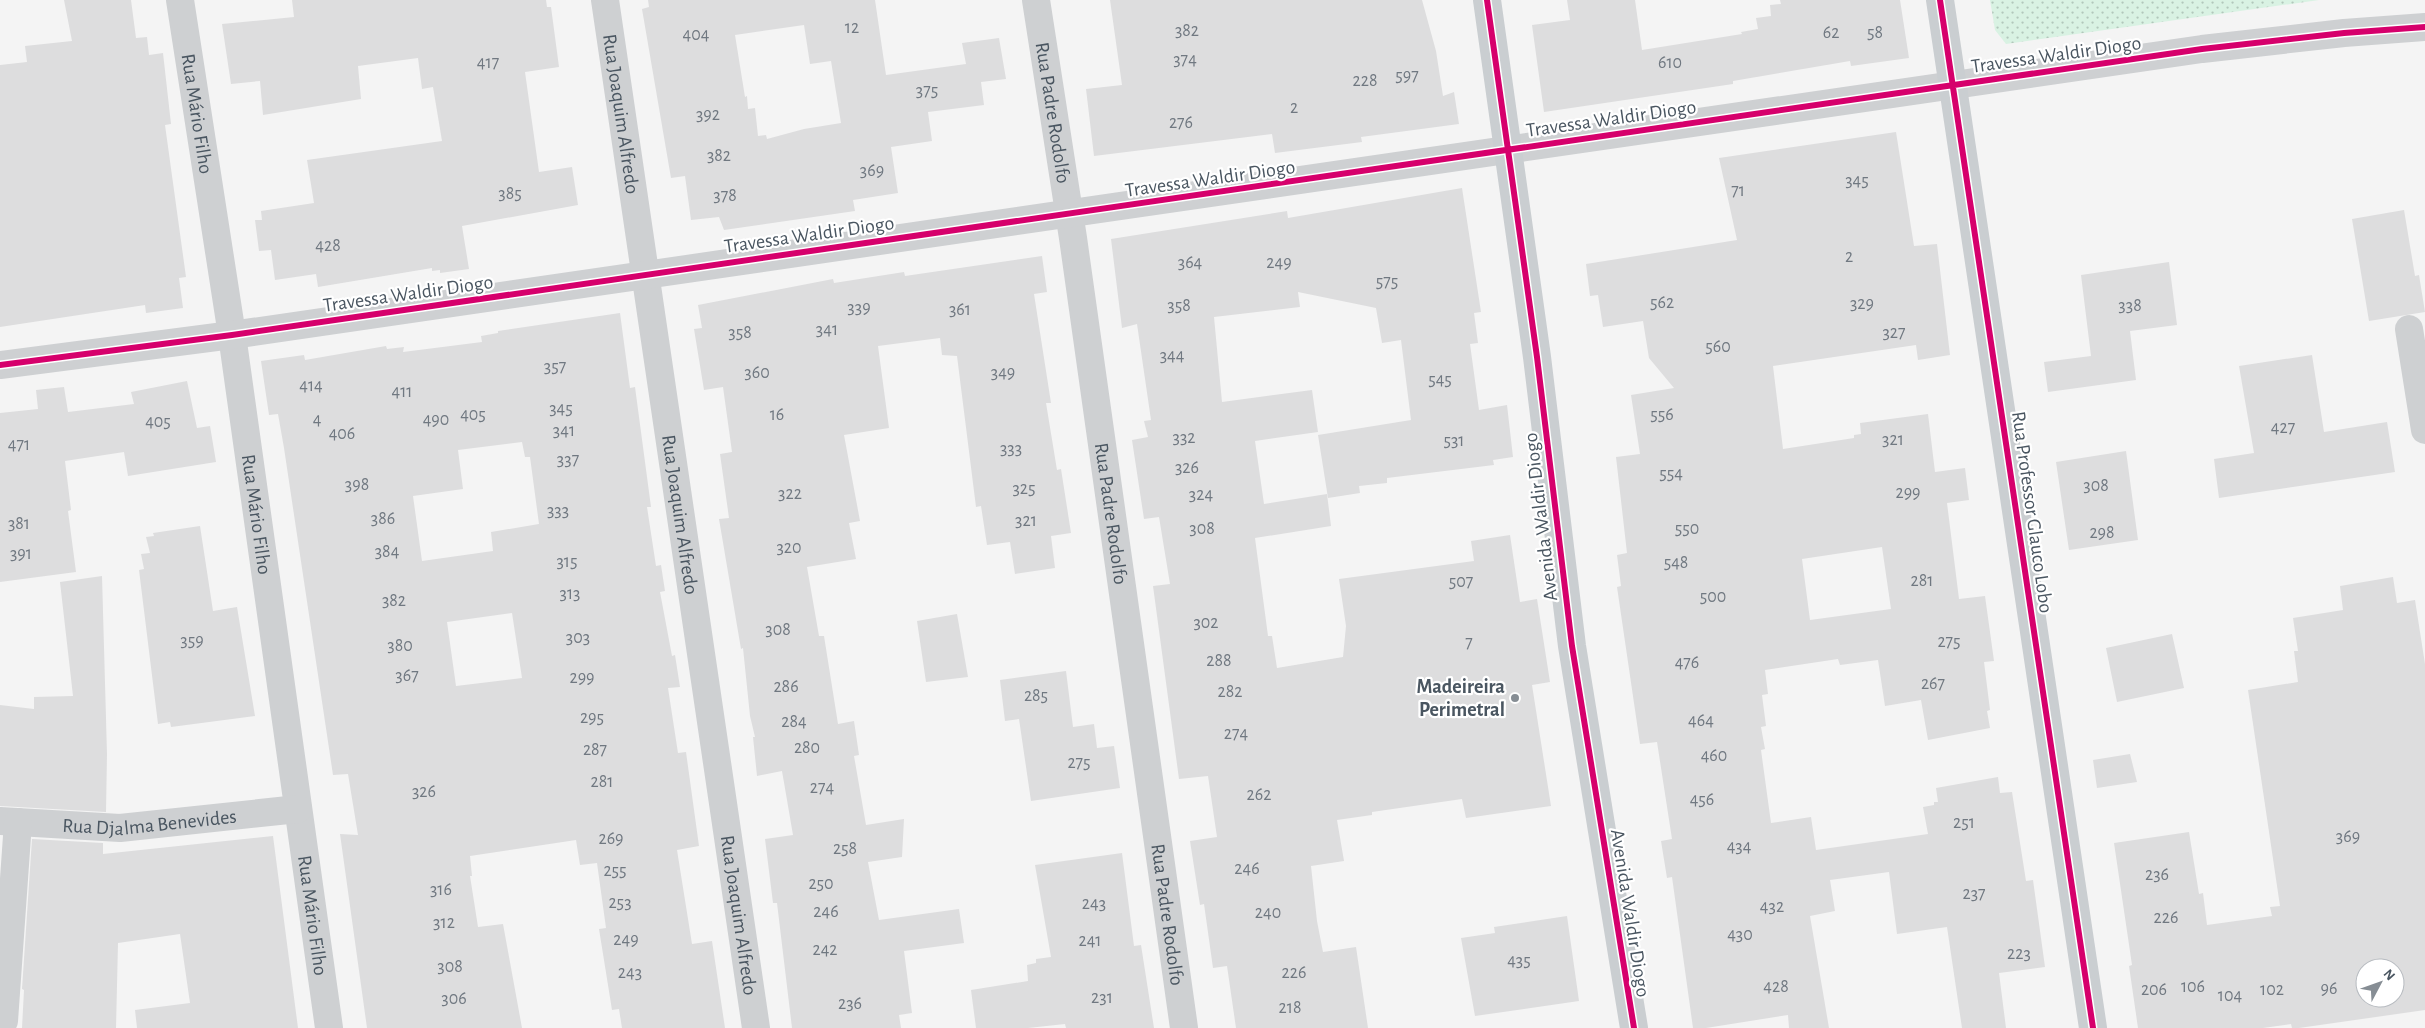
<svg xmlns="http://www.w3.org/2000/svg" width="2425" height="1028" font-family="'Alegreya Sans',sans-serif">
  <style>
    .park { fill: url(#park-dots) }
    .building { fill: #ddddde; fill-rule: evenodd }
    .lines { fill: none; stroke-linecap: round; stroke-linejoin: round }
    .street { stroke: #ced0d2; stroke-width: 28 }
    .primary { stroke: #caced1; stroke-width: 28 }
    .cycleway-casing { stroke: #fff; stroke-width: 9 }
    .cycleway { stroke: #d6006c; stroke-width: 6 }
    .poi-dot { fill: #868d94; stroke: #fff; stroke-width: 2 }
    .labels { text-anchor: middle; stroke-width: 4.5; stroke-linejoin: round; paint-order: stroke }
    .number-label { font-size: 18px; fill: #707881 }
    .street-label { font-size: 20px; fill: #4a5661; stroke: #fff }
    .poi-label { font-size: 20px; font-weight: bold; fill: #4a5661; stroke: #fff; text-anchor: end }
  </style>
  <defs>
    <pattern id="park-dots" width="8" height="8" patternUnits="userSpaceOnUse" patternTransform="scale(1.25)"><rect width="8" height="8" fill="#d9f2e3"/><path d="M2 2h.1M6 6h.1" fill="none" stroke="#b2c7bb" stroke-width="1.8" stroke-linecap="round"/></pattern>
  </defs>
  <rect width="100%" height="100%" fill="#f4f4f4"/>
  <path class="park" d="M1990,0h329l-313,44 -11,-14z"/>
  <path class="building" d="M64,0h67l5,38 11,-1 2,18 14,-2 8,71 -6,1 21,152 -7,1 4,30 -37,5 -1,-8 -145,22v-262l27,-3 -2,-16 47,-5z
    M292,0h254l1,7h4l8,60 -34,5 14,100 33,-5 6,38 -116,21 7,43 -29,4v-3l-8,1v-3l-114,19 -2,-13 -41,6 -4,-30 -12,1 -4,-31h7l-1,-9 53,-8 -7,-43 135,-19 -9,-54 -11,2 -4,-31 -60,8 3,33 -98,16 -3,-34 -29,3 -9,-60 72,-7z
    M648,0h227l11,75 80,-11 -4,-21 37,-5 7,41 -25,3 3,23 -56,7 4,29 -41,6 7,46 -45,7 2,11 -131,19 -5,-13 -28,3 -6,-44 -14,2 -29,-169 7,-2zM804,25l6,39 21,-3 10,62 -37,6 -37,10 -1,-4 -8,1 -3,-28 -7,1 -1,-13 -2,1 -10,-62z
    M1110,0h312l14,51 7,45 11,-4 5,32 -98,13 1,5 -87,11 -3,-19 -178,22 -8,-67 36,-4z
    M1567,0h68l7,50 100,-16 -1,-2 17,-3 -2,-11 15,-2 -1,-11 11,-1 -1,-4h120l9,58 -58,8 -1,-5 -117,20v3l-189,28 -12,-87 38,-5z
    M1896,132l18,114 23,-2 13,111 -32,5 -2,-15 -143,21 10,83 71,-11v-3l7,-1 -1,-11 68,-9 7,58 30,-4 4,32 -22,3 12,96 26,-3 9,65 -10,1 6,48 -3,1 3,17 -62,12 -7,-40 -36,6 -7,-46 -38,5 -2,-6 -73,11 3,24 -6,1 4,31 -5,1 4,22 -4,1 10,73 40,-6 5,33 112,-16 -5,-27 11,-2v-3h4l-2,-14 62,-11 2,16 12,-1 14,89 7,-1 12,87 -46,6 7,55h-44l-15,-101 -50,7 -8,-62 -59,8 5,31 -25,5 19,112h-40l-1,-13 -82,13h-13l-21,-151 -5,1 -6,-37 11,-2 -15,-97 -17,2 -23,-157 4,-1 -4,-31 10,-2 -11,-96 24,-3 -9,-59 43,-7 -25,-30 -6,-37 -40,6 -5,-32 -8,1 -4,-32 151,-24 -18,-82zM1882,547l9,62 -81,11 -8,-61z
    M1462,188l19,124 -7,1 4,30 -8,1 9,66 28,-5 6,52 -20,3 1,5 -107,13v5l-28,3 1,7 -32,5 -10,-63 93,-15 -10,-80 -19,3 -6,-35 -78,-16 2,15 -86,10 8,85 90,-12 6,42 -63,9 9,63 63,-10 4,32 -76,12 13,98h4l5,32 66,-11 3,-31 -7,-47 135,-18 -3,-20 39,-6 10,67 17,-3 13,83 -18,3 19,121 -85,12 -4,-19 -90,13v3l-35,5 7,41 -33,5 6,55 6,31 33,-5 12,81h-132l-9,-62 -14,2 -9,-64 -4,1 -10,-64 27,-4 -9,-61 -29,3 -26,-193 17,-2 -11,-67 -15,2 -12,-79 16,-3 -4,-16 7,-1 -14,-96 -15,4 -11,-89 176,-28 1,7z
    M2404,210l11,66 4,-1 6,37 -56,9 -17,-102z
    M1042,256l5,36 -13,2 17,109h-5l11,67 4,-1 10,64 -20,3 4,32 -40,6 -5,-32 -23,3 -6,-39 -5,1 -19,-151 -15,-1 -2,-17 -62,8 11,82 -45,7 16,86 -11,2 7,36 -49,8 12,69h5l14,88 16,-3 5,34 -5,1 12,69 38,-6 -2,38 -34,5 11,58 80,-11 5,34 -60,8 8,62 -13,2 2,13h-109l-15,-125h-4l-8,-64 28,-4 -11,-64 -25,5 -4,-39h2l-5,-21 -7,-68 -2,1 -22,-130 10,-1 -9,-64 12,-2 -9,-65 -19,3 -10,-61 8,-1 -4,-23 135,-26 1,4 70,-11 1,4z
    M2169,262l8,63 -47,6 6,49 -88,12 -4,-30 47,-6 -10,-81z
    M620,313l10,75 5,-1 16,120h-4l9,59 5,-1 4,26 -5,1 12,64 3,-1 5,32 -12,1 10,65 8,-1 13,94 -22,4 15,94 20,-3 13,87h-103l-3,-19 -7,1 -13,-81 7,-1 -9,-65 -17,2 -4,-25 -106,16 2,20h-2l8,51 25,-3 19,104h-155l-27,-194 18,1 -10,-61 -15,1 -49,-327 -6,-34 -9,1 -8,-54 43,-6 1,5 81,-14 1,3 17,-2 -1,5 79,-10 -1,-6 17,-3v-2zM522,442l3,15h5l9,67 -48,8 2,19 -71,10 -9,-65 50,-7 -5,-39zM512,613l10,65 -66,8 -9,-64z
    M2312,355l12,77 63,-10 8,50 -176,26 -5,-39 40,-6 -15,-87z
    M187,381l10,47 13,-2 6,36 -88,14 -4,-24 -59,9 6,49 -3,1 8,61 -76,10v-169l38,-4 -2,-19 28,-3 4,25 66,-8 -3,-12z
    M2126,451l12,89 -69,10 -13,-88z
    M200,526l13,85 24,-4 18,109 -84,11 -1,-5 -12,2 -19,-154 5,-1 -3,-15 9,-1 -4,-16 8,-1 -1,-3z
    M102,576l5,178 -1,58 -106,-6v-101l34,4v-12l39,-1 -13,-114z
    M2393,577l4,26 18,-3 10,64v346l-126,18h-7l-1,-4 -28,4h-125l-9,-62 3,-1 -18,-122 75,-11 10,62 4,-1 4,32 65,-9 -2,-9 10,-1 -32,-216 50,-8 -4,-31h4l-5,-33 50,-8 -3,-24zM2365,968h30v30h-30z
    M957,614l11,63 -42,5 -9,-61z
    M2172,634l12,54 -67,14 -11,-54z
    M1066,671l7,56 21,-3 3,24 17,-2 6,42 -89,13 -12,-82 -14,2 -5,-41z
    M2130,754l7,28 -40,6 -4,-28z
    M273,836l25,192h-161l-2,-18 55,-7 -10,-69 -62,9 -2,85h-94l2,-38 -2,-1 10,-150 71,4v11z
    M1122,853l12,93 7,-1 13,83h-88l-1,-4 -37,4h-52l-5,-38 57,-9 -1,-16 9,-2v-4l15,-2 -16,-92z
    M1567,916l12,85 -104,15 -14,-78 34,-5 -1,-6z"/>
  <g class="lines">
    <g class="street">
      <path id="s1" d="M180,0l52,335 97,693"/>
      <path id="s2" d="M605,0l151,1028"/>
      <path id="s3" d="M1036,0l37,238 111,790"/>
      <path d="M2409,329l16,101"/>
      <path d="M0,365l232,-30 1970,-286 142,-16 81,-6"/>
      <path id="s4" d="M0,821l120,7 178,-19"/>
      <path d="M4,1021l14,-199"/>
    </g>
    <path class="primary" d="M1487,0l50,357 35,289 62,382
      M1940,0l153,1028"/>
    <g class="cycleway-casing">
      <path id="cycleway" d="M1487,0l50,357 35,289 62,382
        M1940,0l153,1028
        M0,365l232,-30 1970,-286 142,-16 81,-6"/>
    </g>
    <use href="#cycleway" class="cycleway"/>
  </g>
  <circle class="poi-dot" cx="1515" cy="698" r="5"/>
  <g class="labels">
    <g class="number-label">
      <text x="852" y="33">12</text>
      <text x="1187" y="36">382</text>
      <text x="1831" y="38">62</text>
      <text x="1875" y="38">58</text>
      <text x="696" y="40">404</text>
      <text x="1185" y="65">374</text>
      <text x="488" y="68">417</text>
      <text x="1670" y="68">610</text>
      <text x="1407" y="81">597</text>
      <text x="1365" y="86">228</text>
      <text x="927" y="96">375</text>
      <text x="1294" y="113">2</text>
      <text x="708" y="120">392</text>
      <text x="1181" y="128">276</text>
      <text x="719" y="161">382</text>
      <text x="872" y="176">369</text>
      <text x="1857" y="186">345</text>
      <text x="1738" y="196">71</text>
      <text x="510" y="199">385</text>
      <text x="725" y="201">378</text>
      <text x="328" y="251">428</text>
      <text x="1849" y="262">2</text>
      <text x="1190" y="268">364</text>
      <text x="1279" y="268">249</text>
      <text x="1387" y="287">575</text>
      <text x="1662" y="308">562</text>
      <text x="1862" y="309">329</text>
      <text x="1179" y="311">358</text>
      <text x="2130" y="311">338</text>
      <text x="859" y="313">339</text>
      <text x="960" y="315">361</text>
      <text x="827" y="335">341</text>
      <text x="740" y="338">358</text>
      <text x="1894" y="338">327</text>
      <text x="1718" y="352">560</text>
      <text x="1172" y="361">344</text>
      <text x="555" y="372">357</text>
      <text x="757" y="378">360</text>
      <text x="1003" y="378">349</text>
      <text x="1440" y="385">545</text>
      <text x="311" y="391">414</text>
      <text x="402" y="397">411</text>
      <text x="561" y="414">345</text>
      <text x="473" y="420">405</text>
      <text x="777" y="420">16</text>
      <text x="1662" y="420">556</text>
      <text x="317" y="425">4</text>
      <text x="436" y="425">490</text>
      <text x="158" y="427">405</text>
      <text x="2283" y="433">427</text>
      <text x="564" y="436">341</text>
      <text x="342" y="439">406</text>
      <text x="1184" y="443">332</text>
      <text x="1893" y="445">321</text>
      <text x="1454" y="446">531</text>
      <text x="19" y="450">471</text>
      <text x="1011" y="454">333</text>
      <text x="568" y="465">337</text>
      <text x="1187" y="473">326</text>
      <text x="1671" y="479">554</text>
      <text x="357" y="490">398</text>
      <text x="2096" y="491">308</text>
      <text x="1024" y="494">325</text>
      <text x="1908" y="498">299</text>
      <text x="790" y="499">322</text>
      <text x="1201" y="500">324</text>
      <text x="558" y="516">333</text>
      <text x="383" y="524">386</text>
      <text x="1026" y="526">321</text>
      <text x="19" y="529">381</text>
      <text x="1202" y="534">308</text>
      <text x="1687" y="534">550</text>
      <text x="2102" y="538">298</text>
      <text x="789" y="553">320</text>
      <text x="387" y="557">384</text>
      <text x="21" y="559">391</text>
      <text x="567" y="567">315</text>
      <text x="1676" y="568">548</text>
      <text x="1922" y="586">281</text>
      <text x="1461" y="587">507</text>
      <text x="570" y="599">313</text>
      <text x="1713" y="602">500</text>
      <text x="394" y="606">382</text>
      <text x="1206" y="628">302</text>
      <text x="778" y="635">308</text>
      <text x="578" y="643">303</text>
      <text x="192" y="646">359</text>
      <text x="1949" y="647">275</text>
      <text x="1469" y="648">7</text>
      <text x="400" y="651">380</text>
      <text x="1219" y="666">288</text>
      <text x="1687" y="668">476</text>
      <text x="407" y="681">367</text>
      <text x="582" y="683">299</text>
      <text x="1933" y="689">267</text>
      <text x="786" y="692">286</text>
      <text x="1230" y="697">282</text>
      <text x="1036" y="701">285</text>
      <text x="592" y="723">295</text>
      <text x="1701" y="726">464</text>
      <text x="794" y="727">284</text>
      <text x="1236" y="739">274</text>
      <text x="807" y="753">280</text>
      <text x="595" y="755">287</text>
      <text x="1714" y="761">460</text>
      <text x="1079" y="768">275</text>
      <text x="602" y="787">281</text>
      <text x="822" y="793">274</text>
      <text x="424" y="797">326</text>
      <text x="1259" y="800">262</text>
      <text x="1702" y="805">456</text>
      <text x="1964" y="828">251</text>
      <text x="2348" y="842">369</text>
      <text x="611" y="844">269</text>
      <text x="1739" y="852">434</text>
      <text x="845" y="854">258</text>
      <text x="1247" y="874">246</text>
      <text x="615" y="876">255</text>
      <text x="2157" y="880">236</text>
      <text x="821" y="889">250</text>
      <text x="441" y="895">316</text>
      <text x="1974" y="899">237</text>
      <text x="620" y="908">253</text>
      <text x="1094" y="909">243</text>
      <text x="1772" y="912">432</text>
      <text x="826" y="917">246</text>
      <text x="1268" y="918">240</text>
      <text x="2166" y="923">226</text>
      <text x="444" y="928">312</text>
      <text x="1740" y="940">430</text>
      <text x="626" y="945">249</text>
      <text x="1090" y="946">241</text>
      <text x="825" y="955">242</text>
      <text x="2019" y="959">223</text>
      <text x="1519" y="966">435</text>
      <text x="450" y="972">308</text>
      <text x="630" y="978">243</text>
      <text x="1294" y="978">226</text>
      <text x="1776" y="992">428</text>
      <text x="2193" y="992">106</text>
      <text x="2329" y="994">96</text>
      <text x="2154" y="995">206</text>
      <text x="2272" y="995">102</text>
      <text x="2230" y="1001">104</text>
      <text x="1102" y="1003">231</text>
      <text x="454" y="1004">306</text>
      <text x="850" y="1009">236</text>
      <text x="1290" y="1013">218</text>
    </g>
    <g class="street-label">
      <text transform="translate(2056 54) rotate(-8)" y="7">Travessa Waldir Diogo</text>
      <text dy="7" stroke="none"><textPath href="#s1" startOffset="115">Rua Mário Filho</textPath></text>
      <text dy="7" stroke="none"><textPath href="#s2" startOffset="115">Rua Joaquim Alfredo</textPath></text>
      <text dy="7" stroke="none"><textPath href="#s3" startOffset="114">Rua Padre Rodolfo</textPath></text>
      <text transform="translate(1611 118) rotate(-8)" y="7">Travessa Waldir Diogo</text>
      <text transform="translate(1210 178) rotate(-8)" y="7">Travessa Waldir Diogo</text>
      <text transform="translate(809 234) rotate(-8)" y="7">Travessa Waldir Diogo</text>
      <text transform="translate(408 293) rotate(-8)" y="7">Travessa Waldir Diogo</text>
      <text transform="translate(2033 512) rotate(82)" y="7">Rua Professor Glauco Lobo</text>
      <text dy="7" stroke="none"><textPath href="#s1" startOffset="520">Rua Mário Filho</textPath></text>
      <text dy="7" stroke="none"><textPath href="#s2" startOffset="520">Rua Joaquim Alfredo</textPath></text>
      <text dy="7" stroke="none"><textPath href="#s3" startOffset="519">Rua Padre Rodolfo</textPath></text>
      <text transform="translate(1540 517) rotate(-97)" y="7">Avenida Waldir Diogo</text>
      <text dy="7" stroke="none"><textPath href="#s4" startOffset="150">Rua Djalma Benevides</textPath></text>
      <text transform="translate(1631 913) rotate(81)" y="7">Avenida Waldir Diogo</text>
      <text dy="7" stroke="none"><textPath href="#s1" startOffset="925">Rua Mário Filho</textPath></text>
      <text dy="7" stroke="none"><textPath href="#s2" startOffset="925">Rua Joaquim Alfredo</textPath></text>
      <text dy="7" stroke="none"><textPath href="#s3" startOffset="924">Rua Padre Rodolfo</textPath></text>
    </g>
    <g class="poi-label">
      <text x="1505" y="693">Madeireira<tspan x="1505" dy="23">Perimetral</tspan></text>
    </g>
  </g>
  <g transform="translate(2380 983) rotate(49)"><circle r="24" fill="#ffffff" stroke="#b7bbc0"/>
  <path d="M0-4L9 19L0 12L-9 19Z" fill="#868d94"/>
  <text y="-8" font-size="14" font-weight="bold" text-anchor="middle" fill="#4a5661">N</text>
  </g>
</svg>
